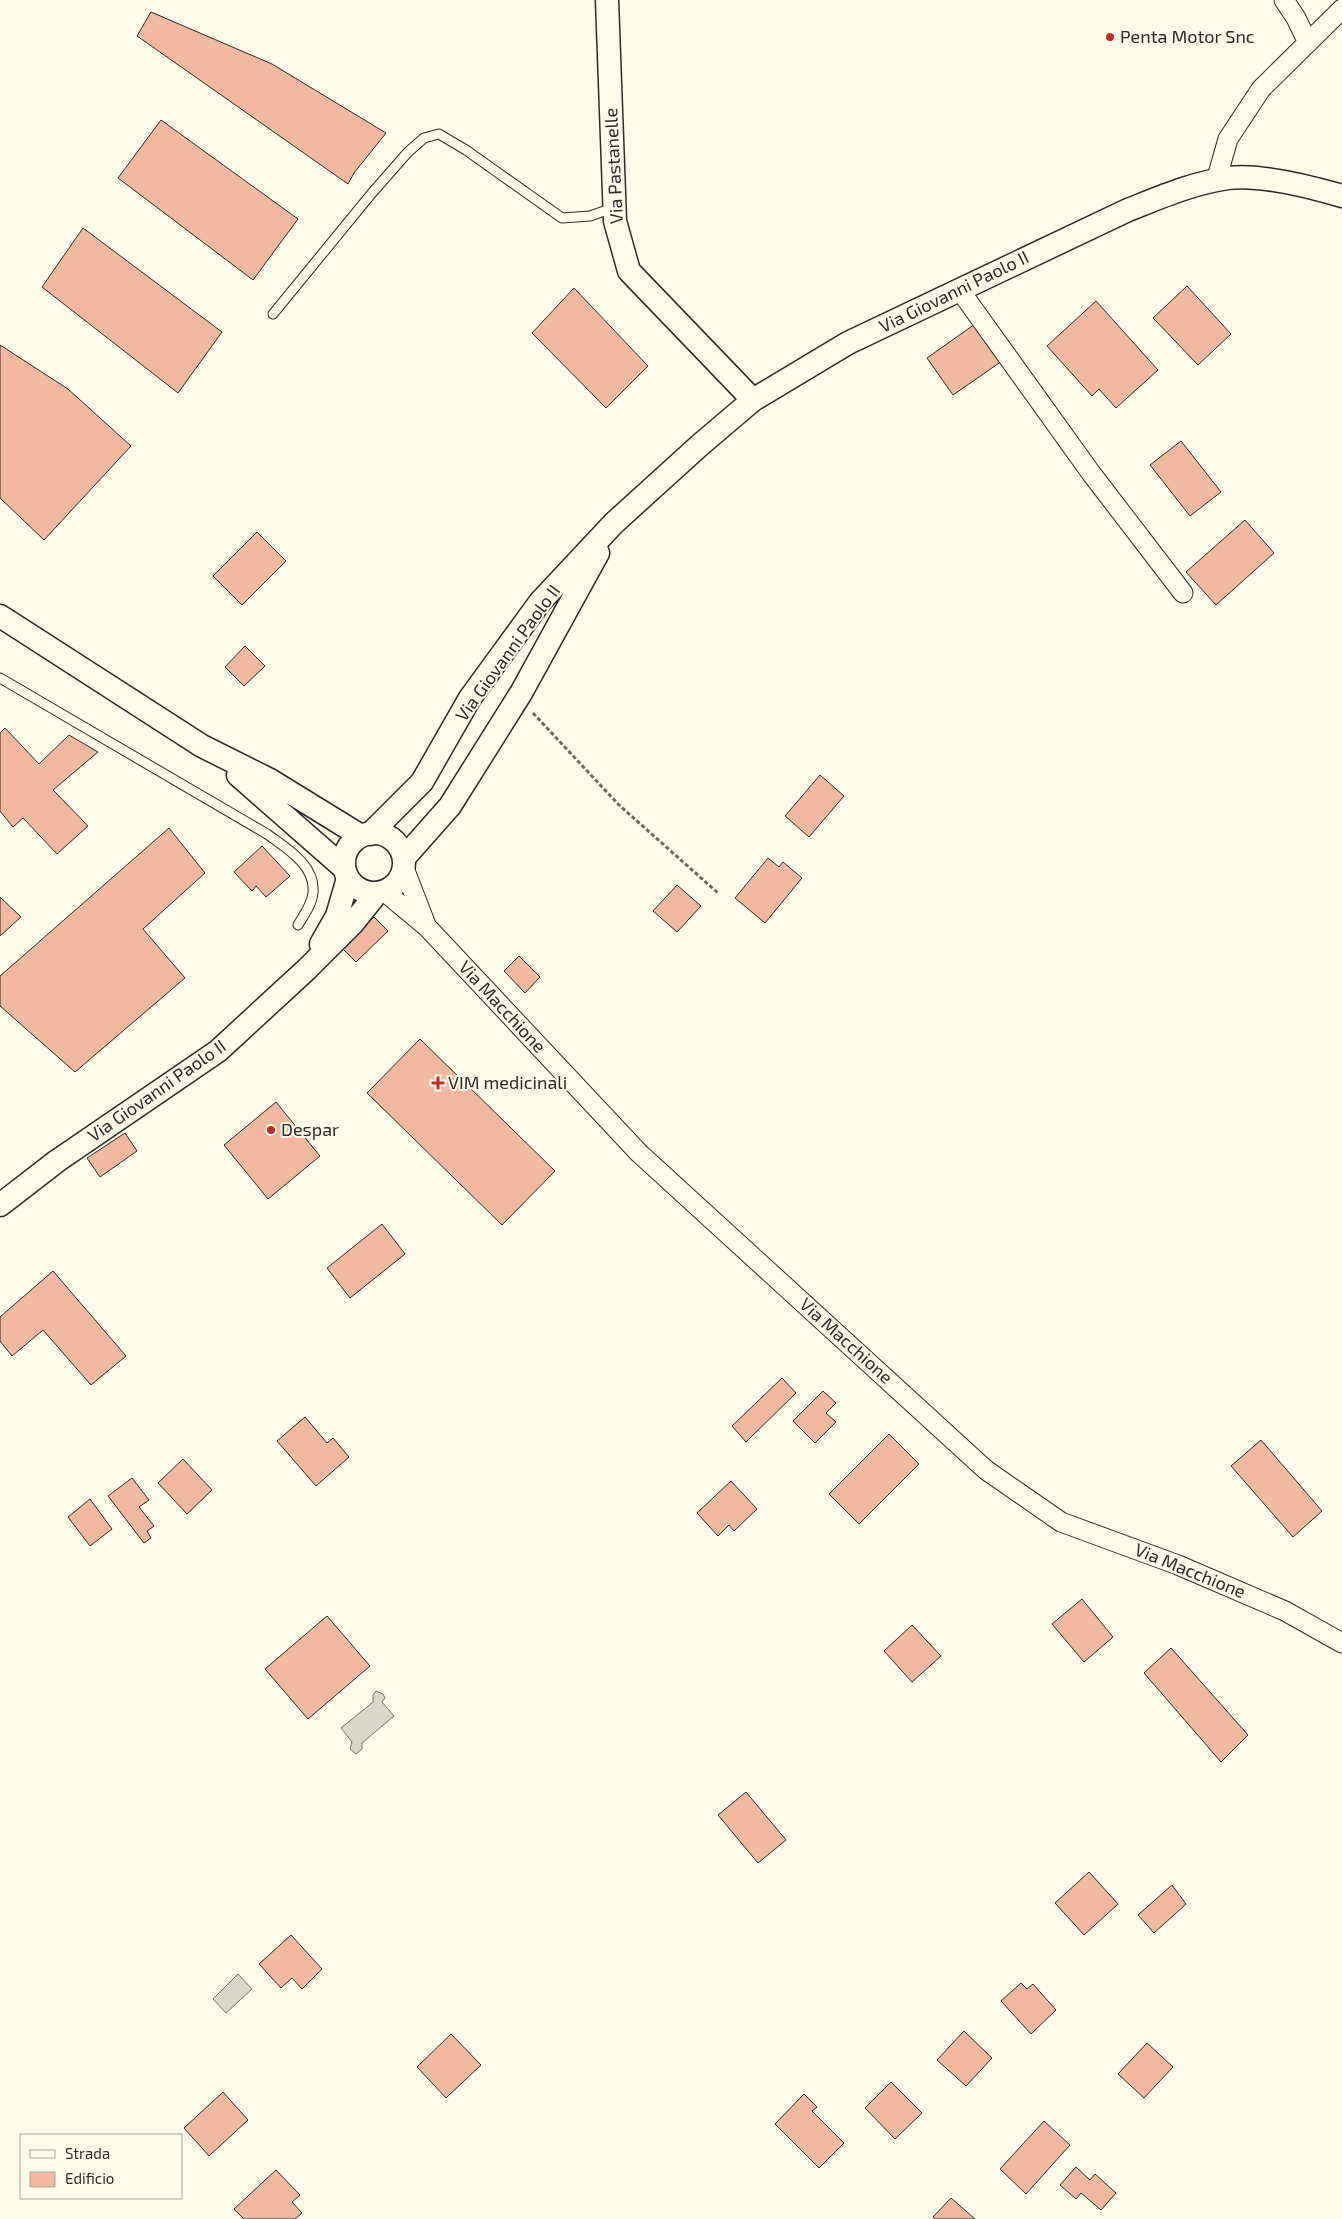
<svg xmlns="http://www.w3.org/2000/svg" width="1342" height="2219" font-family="'Exo 2',sans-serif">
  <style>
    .water { fill: #d8d7c9; stroke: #74746e }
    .building { fill: #f2b8a0; stroke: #2b2b2b }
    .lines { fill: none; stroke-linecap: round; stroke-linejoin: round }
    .service-casing { stroke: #2b2b2b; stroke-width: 11 }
    .minor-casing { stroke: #2b2b2b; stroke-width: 21 }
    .tertiary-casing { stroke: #2b2b2b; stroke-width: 25 }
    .path { stroke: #6a6964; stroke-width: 3; stroke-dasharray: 4 2.5; stroke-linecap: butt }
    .service { stroke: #fdfbea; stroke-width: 9 }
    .minor { stroke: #fdfbea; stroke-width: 19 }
    .tertiary { stroke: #fdfbea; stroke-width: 22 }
    .poi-dot { fill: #c62828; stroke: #fdfbea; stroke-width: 2 }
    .labels { text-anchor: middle; stroke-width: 4; stroke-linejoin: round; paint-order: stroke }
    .poi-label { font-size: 18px; fill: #2b2b2b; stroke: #fdfbea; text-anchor: start }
    .street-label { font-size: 18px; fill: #2b2b2b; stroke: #fdfbea }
  </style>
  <rect width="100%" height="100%" fill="#fdfbea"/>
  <path class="water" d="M376,1691l7,3 2,4 -3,4 12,14 -32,27v6l-6,5 -6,-5 2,-7 -11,-14 32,-26v-7z
    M238,1974l14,15 -26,24 -13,-14z"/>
  <path class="building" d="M151,12l121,52 114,69 -32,40 -6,11 -211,-148z
    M161,120l137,99 -45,61 -135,-102z
    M83,228l139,104 -44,61 -136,-106z
    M1187,286l44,48 -33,31 -45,-47z
    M574,288l74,78 -42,42 -74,-75z
    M1096,301l62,69 -42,38 -17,-19 -7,7 -45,-50z
    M975,324l27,37 -49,34 -26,-37z
    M0,345l68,44 63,57 -87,94 -44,-42z
    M1181,441l40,51 -31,24 -40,-51z
    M1245,520l29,33 -58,52 -30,-33z
    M257,532l29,29 -44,44 -29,-29z
    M245,646l20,20 -21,20 -19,-19z
    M5,728l34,36 30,-29 29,17 -45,38 35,36 -31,28 -34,-36 -10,9 -13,-16v-78z
    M820,775l24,21 -35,41 -24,-21z
    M169,828l36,45 -62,56 42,49 -110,94 -75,-66v-30z
    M262,846l28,30 -24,21 -10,-11 -4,5 -18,-19z
    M768,858l11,9 4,-5 19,16 -37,45 -30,-25z
    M677,885l24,21 -24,26 -24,-21z
    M0,897l21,20 -21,19z
    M374,917l14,14 -32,31 -14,-14z
    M519,956l21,21 -15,16 -21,-22z
    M420,1039l135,132 -53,54 -135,-132z
    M276,1102l44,54 -52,43 -44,-54z
    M125,1133l12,18 -37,26 -13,-19z
    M382,1224l23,30 -55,44 -23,-30z
    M53,1271l73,85 -35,29 -48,-55 -31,26 -12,-15v-24z
    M782,1378l14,15 -50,49 -14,-16z
    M823,1391l13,12 -10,10 10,9 -21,21 -22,-22z
    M305,1417l22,26 6,-5 16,19 -33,29 -39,-45z
    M889,1434l30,30 -60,60 -30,-30z
    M1261,1440l61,71 -29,26 -62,-71z
    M183,1459l29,31 -25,24 -29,-31z
    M132,1478l17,22 -10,7 15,19 -7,5 4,7 -7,5 -36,-47z
    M731,1481l26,28 -23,22 -5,-6 -11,11 -21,-23z
    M90,1499l22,30 -22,17 -22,-29z
    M1082,1599l31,38 -29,25 -32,-38z
    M327,1616l43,50 -62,53 -43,-50z
    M912,1625l29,31 -29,26 -28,-31z
    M1171,1648l77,87 -27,27 -77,-89z
    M746,1792l40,48 -28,23 -40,-48z
    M1089,1872l29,32 -34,31 -29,-32z
    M1172,1885l14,19 -32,29 -16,-18z
    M291,1935l31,34 -20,20 -10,-11 -11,10 -22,-24z
    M1021,1983l6,6 6,-5 23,26 -25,24 -30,-33z
    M964,2031l28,27 -26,28 -29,-26z
    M451,2034l30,31 -35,33 -29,-31z
    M1147,2043l26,24 -29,31 -26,-24z
    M891,2082l31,31 -27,26 -30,-31z
    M223,2092l25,28 -39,36 -25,-28z
    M804,2094l13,13 -5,4 32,32 -25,25 -44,-44z
    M1044,2121l26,24 -44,49 -26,-25z
    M1076,2167l14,13 5,-6 21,19 -15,17 -20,-17 -5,6 -16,-14z
    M276,2170l24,25 -8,7 10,11 -7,6h-51l-10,-10z
    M951,2198l24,21h-40l-2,-2z"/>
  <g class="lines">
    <g class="service-casing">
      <path id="service" d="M273,314l99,-121 36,-41 16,-14 15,-4 27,16 96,68 28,-2 23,-8
        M0,678l267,156c19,14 49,31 46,59 -1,11 -9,22 -15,32"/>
    </g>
    <g class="minor-casing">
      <path id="minor" d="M1284,0l12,18 12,25
        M1216,181l12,-42 33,-50 81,-80
        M959,289l132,184 92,120
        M404,868l22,57
        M385,892l43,36 211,225 347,317 75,52 117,43 107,46 57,32"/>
    </g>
    <g class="tertiary-casing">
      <path id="tertiary" d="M607,0l8,221 14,50 124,129
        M0,616l202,130 68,34 91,56
        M238,775l106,93
        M344 863a30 30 0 1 1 60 0a30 30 0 1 1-60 0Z
        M370,834l52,-52 48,-84 70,-96 74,-79 86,-78 53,-45 95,-57 280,-133c33,-13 65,-27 100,-32 31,-4 83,9 114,18
        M404,858l46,-52 71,-113 77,-140
        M321,944l16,-28 11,-38
        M0,1205l57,-44 161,-110 89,-82 46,-46 24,-30"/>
    </g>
    <path class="path" d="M533,713l86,92 99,88"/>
    <use href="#service" class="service"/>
    <use href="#minor" class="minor"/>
    <use href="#tertiary" class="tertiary"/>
  </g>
  <g class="poi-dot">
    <circle cx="1110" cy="37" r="5"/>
    <path d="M435.5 1075.5h5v5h5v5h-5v5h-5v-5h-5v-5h5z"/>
    <circle cx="271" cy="1130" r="5"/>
  </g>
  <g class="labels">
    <g class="poi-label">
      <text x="1120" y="43">Penta Motor Snc</text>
      <text x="448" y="1089">VIM medicinali</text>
      <text x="281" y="1136">Despar</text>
    </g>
    <g class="street-label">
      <text transform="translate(614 166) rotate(-93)" y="6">Via Pastanelle</text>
      <text transform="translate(954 292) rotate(-26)" y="6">Via Giovanni Paolo II</text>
      <text transform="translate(508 653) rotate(-54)" y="6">Via Giovanni Paolo II</text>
      <text transform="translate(502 1007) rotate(47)" y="6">Via Macchione</text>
      <text transform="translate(157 1091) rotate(-35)" y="6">Via Giovanni Paolo II</text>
      <text transform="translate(846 1341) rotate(42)" y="6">Via Macchione</text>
      <text transform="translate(1190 1571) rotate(22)" y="6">Via Macchione</text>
    </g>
  </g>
  <rect x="20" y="2134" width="162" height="65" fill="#fdfbea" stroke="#a9a89e"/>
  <rect x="30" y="2150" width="25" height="8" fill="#fdfbea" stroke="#a9a89e"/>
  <text x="65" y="2159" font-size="15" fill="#2b2b2b">Strada</text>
  <rect x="30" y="2172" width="25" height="15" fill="#f2b8a0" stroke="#a9a89e"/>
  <text x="65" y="2184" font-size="15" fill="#2b2b2b">Edificio</text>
</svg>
